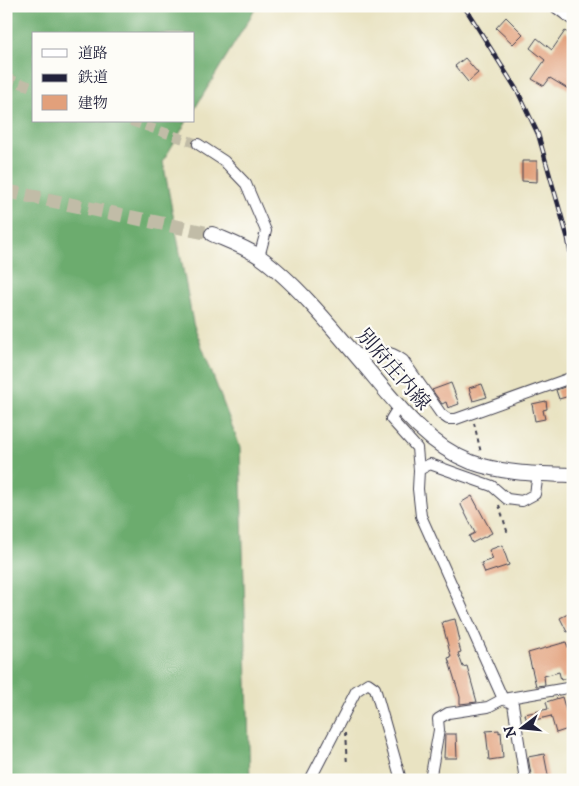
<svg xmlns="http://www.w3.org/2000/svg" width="579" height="786" font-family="'IM FELL DW Pica','Noto Serif JP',serif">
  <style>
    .forest { fill: #6cac6e; stroke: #476754 }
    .building { fill: #e2a07b }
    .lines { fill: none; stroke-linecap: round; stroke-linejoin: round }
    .minor-tunnel { stroke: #c1bca7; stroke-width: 10; stroke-dasharray: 10 5; stroke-linecap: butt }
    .major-tunnel { stroke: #c1bca7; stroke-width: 14; stroke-dasharray: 14 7; stroke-linecap: butt }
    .minor-casing { stroke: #403f4f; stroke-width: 12 }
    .major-casing { stroke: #403f4f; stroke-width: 16 }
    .path { stroke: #403f4f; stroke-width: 2; stroke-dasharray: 4 4; stroke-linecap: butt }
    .minor { stroke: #fff; stroke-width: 10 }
    .major { stroke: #fff; stroke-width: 14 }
    .rail-casing { stroke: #22223b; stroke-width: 4.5 }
    .rail { stroke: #fdfcf7; stroke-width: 2.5; stroke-dasharray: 8; stroke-linecap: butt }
    .labels { text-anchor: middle; stroke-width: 4.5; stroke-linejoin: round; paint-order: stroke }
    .street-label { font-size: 20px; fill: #22223b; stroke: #fdfcf7 }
  </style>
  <rect width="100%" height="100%" fill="#fdfcf7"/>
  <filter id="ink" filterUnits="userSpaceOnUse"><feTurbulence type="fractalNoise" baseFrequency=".02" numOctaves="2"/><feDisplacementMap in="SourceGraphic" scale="10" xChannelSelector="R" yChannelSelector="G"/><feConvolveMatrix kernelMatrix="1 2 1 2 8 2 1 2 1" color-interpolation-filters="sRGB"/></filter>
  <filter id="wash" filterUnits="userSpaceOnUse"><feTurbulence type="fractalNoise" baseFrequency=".0096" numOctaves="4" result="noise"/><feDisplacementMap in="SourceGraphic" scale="20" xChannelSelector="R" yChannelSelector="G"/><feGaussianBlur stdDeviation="1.12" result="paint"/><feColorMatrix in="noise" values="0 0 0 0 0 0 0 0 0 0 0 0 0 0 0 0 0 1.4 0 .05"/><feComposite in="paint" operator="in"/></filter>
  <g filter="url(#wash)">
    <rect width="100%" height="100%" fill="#e9e3c2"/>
    <path class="forest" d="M6,6h251l-63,104v-76h-160v87h153l-24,40 30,162 47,124 10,333h-244z"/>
    <g id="blocks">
      <path class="building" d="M506,17l17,17 -10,10 -17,-16z
        M565,31l8,5v56l-23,-14 -6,8 -12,-7 13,-19 -15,-12 7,-10 15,12z
        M465,58l13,15 -10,9 -13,-16z
        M522,161h15v21l-15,-1z
        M451,383l8,21 -11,4 -2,-6 -4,2 -10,-14z
        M482,384l5,13 -14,4 -4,-13z
        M573,384v11l-14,4 -3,-9z
        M546,401l1,8 -4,1 2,9 -10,2 -3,-17z
        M472,496l20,37 -20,10 -3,-7 6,-3 -14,-28 1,-3z
        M502,545l7,20 -24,8 -4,-10 12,-4 -4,-9z
        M570,613l3,5v11l-6,3 -7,-14z
        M455,619l5,22 -2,1 3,10 -3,1 5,14 4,-1 10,36 -17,2v-7l-12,-39 3,-1 -9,-35z
        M566,642l7,18v16l-12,4 -2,-8 -15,4 1,9 -9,1 -8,-33z
        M562,697l9,31 -15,5 -5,-17 -24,6 -2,-8 23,-5 -2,-7z
        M499,730v3l2,-1 2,26 -14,2 -3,-29z
        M445,734h11l1,24h-13z
        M544,754l5,26h-17l-4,-23z"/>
    </g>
  </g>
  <g filter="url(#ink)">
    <use href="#blocks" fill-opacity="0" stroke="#403f4f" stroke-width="1"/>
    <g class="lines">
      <path class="minor-tunnel" d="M6,78l28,10
        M131,121l67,23"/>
      <path class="major-tunnel" d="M6,191l206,43"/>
      <g class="minor-casing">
        <path id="minor" d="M198,144l26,17 22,23 20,47 -7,26
          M357,356c20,-4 28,-9 46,4l38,54 7,5h8l117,-42
          M399,406l-8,13 26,29 2,22
          M310,780l46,-89 12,-8 7,5 26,92
          M430,780l9,-50 -1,-11 10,-6 40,-6 15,-8 70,-12
          M525,780l-12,-76 -10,-5 -82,-183 -3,-27 1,-19 11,-6 62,22 15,13 15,2 13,-7 3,-20"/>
      </g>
      <g class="major-casing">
        <path id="major" d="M557,6l16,12
          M212,234c16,7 33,13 48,23 34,24 71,69 98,101 33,38 64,85 113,104 32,12 68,12 102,13"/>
      </g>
      <path class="path" d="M474,423l7,30
        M499,505l9,29
        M345,733l2,32"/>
      <use href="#minor" class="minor"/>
      <use href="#major" class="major"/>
      <g class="rail-casing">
        <path id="rail" d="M464,6l54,86 20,42 30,105 5,29"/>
      </g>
      <use href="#rail" class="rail"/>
    </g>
  </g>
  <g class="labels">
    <g class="street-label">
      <text transform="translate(394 369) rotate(49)" y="7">別府庄内線</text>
    </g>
  </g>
  <rect width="579" height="786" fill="none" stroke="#fdfcf7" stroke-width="25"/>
  <rect x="32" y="32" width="162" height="90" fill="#fdfcf7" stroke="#a5a5ac"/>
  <rect x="42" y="49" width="25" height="8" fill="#ffffff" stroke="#a5a5ac"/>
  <text x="78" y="58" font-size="15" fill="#22223b">道路</text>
  <rect x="42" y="74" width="25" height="8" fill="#22223b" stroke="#a5a5ac"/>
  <text x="78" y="82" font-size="15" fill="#22223b">鉄道</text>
  <rect x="42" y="95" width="25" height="15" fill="#e2a07b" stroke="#a5a5ac"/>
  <text x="78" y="108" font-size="15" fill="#22223b">建物</text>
  <g transform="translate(522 728) rotate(254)" stroke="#fdfcf7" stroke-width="4" paint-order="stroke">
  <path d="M0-4L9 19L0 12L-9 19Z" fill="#22223b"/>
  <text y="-8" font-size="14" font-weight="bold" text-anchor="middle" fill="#22223b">N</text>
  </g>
</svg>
